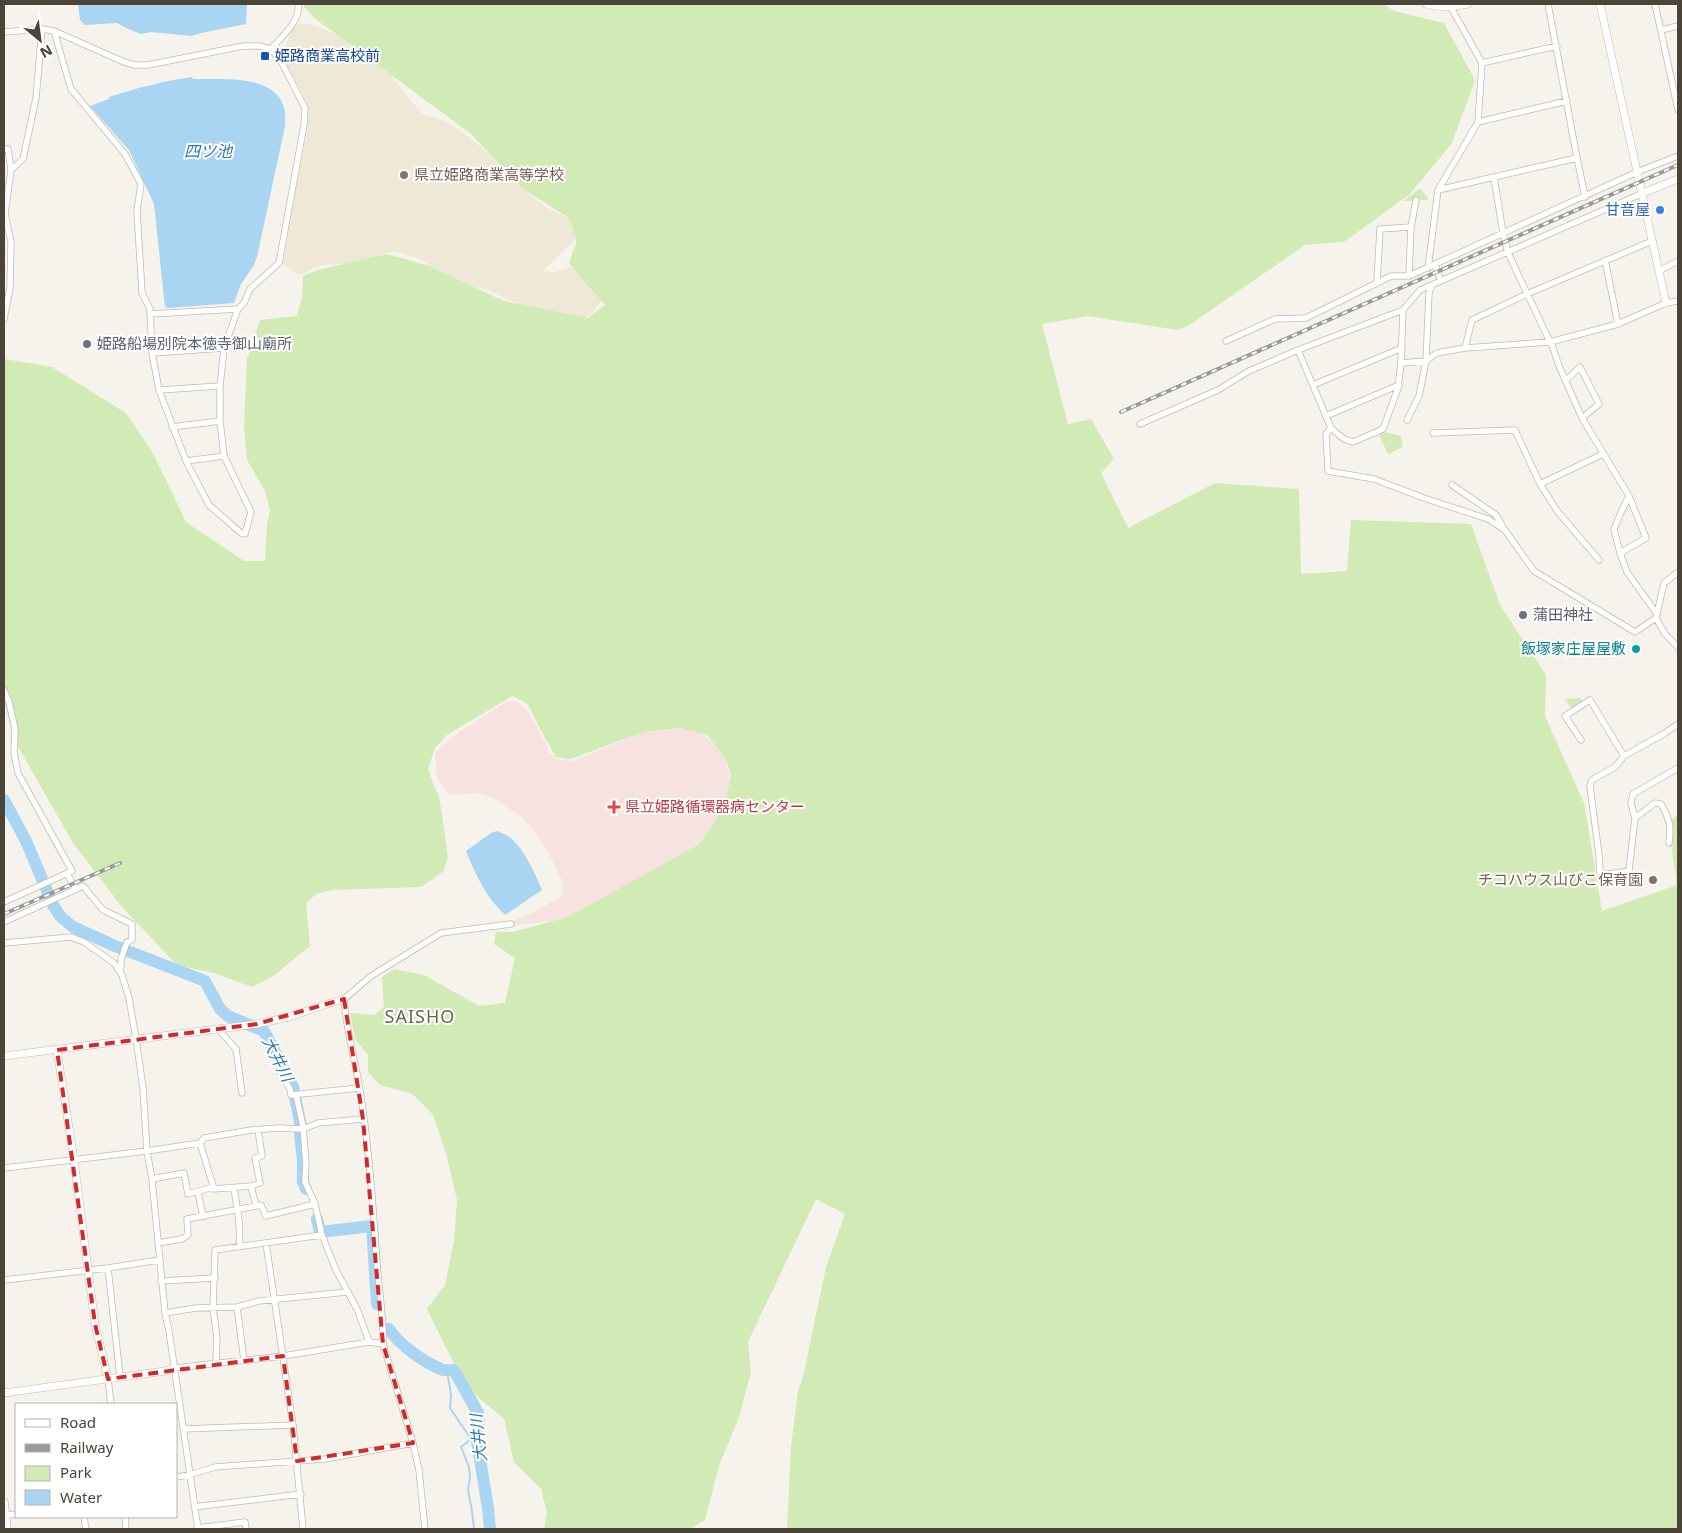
<svg xmlns="http://www.w3.org/2000/svg" width="1682" height="1533" font-family="'Noto Sans','Noto Sans JP',sans-serif">
  <style>
    .education { fill: #efe8d6 }
    .medical { fill: #f6e3e0 }
    .green { fill: #d2eab5 }
    .water { fill: #a9d4f2 }
    .lines { fill: none; stroke-linecap: round; stroke-linejoin: round }
    .stream { stroke: #a9d4f2; stroke-width: 2 }
    .river { stroke: #a9d4f2; stroke-width: 12 }
    .minor-casing { stroke: #c2bbae; stroke-width: 7 }
    .tertiary-casing { stroke: #c2bbae; stroke-width: 8 }
    .minor { stroke: #fff; stroke-width: 5.5 }
    .tertiary { stroke: #fff; stroke-width: 7 }
    .rail-casing { stroke: #9a9a9a; stroke-width: 4 }
    .rail { stroke: #fff; stroke-width: 2; stroke-dasharray: 5.5; stroke-linecap: butt }
    .marked { fill: none; stroke: #d62828; stroke-width: 4; stroke-dasharray: 10 6; stroke-linejoin: round }
    .transit-dot { fill: #1a4fb4; stroke: #fff; stroke-width: 2 }
    .education-dot { fill: #8d6e63; stroke: #fff; stroke-width: 2 }
    .shop-dot { fill: #3f7fe0; stroke: #fff; stroke-width: 2 }
    .worship-dot { fill: #6b7280; stroke: #fff; stroke-width: 2 }
    .culture-dot { fill: #0f9aa8; stroke: #fff; stroke-width: 2 }
    .health-dot { fill: #e0444e; stroke: #fff; stroke-width: 2 }
    .labels { text-anchor: middle; stroke-width: 4; stroke-linejoin: round; paint-order: stroke }
    .transit-label { font-size: 15px; fill: #164399; stroke: #fff; text-anchor: start }
    .education-label { font-size: 15px; fill: #785e54; stroke: #fff; text-anchor: start }
    .shop-label { font-size: 15px; fill: #366cbe; stroke: #fff; text-anchor: end }
    .worship-label { font-size: 15px; fill: #5b616d; stroke: #fff; text-anchor: start }
    .culture-label { font-size: 15px; fill: #0d838f; stroke: #fff; text-anchor: end }
    .health-label { font-size: 15px; fill: #be3a42; stroke: #fff; text-anchor: start }
    .water-label { font-size: 16px; font-style: italic; fill: #2e7ab2; stroke: #fff }
    .quarter-label { font-size: 18px; letter-spacing: 1px; fill: #6e6250; stroke: #fff }
  </style>
  <rect width="100%" height="100%" fill="#f6f3ec"/>
  <path class="education" d="M300,24h8l19,6 26,13 37,31 33,41 17,4 21,12 25,20 41,42 23,17 23,9 4,19 -34,33 10,1 24,-6 26,33 -13,17 -11,2 -48,-8 -43,-20 -36,-8 -30,-22 -28,-9 -29,9 -21,4 -22,1 -23,10 -16,-10 13,-78 11,-55 1,-25 -6,-15 -14,-25 -3,-17 6,-20z"/>
  <path class="medical" d="M517,701l10,9 15,26 8,17 9,7 15,1 65,-28 43,-5 22,7 18,16 8,23 -2,18 -13,32 -18,22 -130,73 -55,7 -1,-4 23,-10 28,-16 1,-13 -13,-27 -15,-24 -14,-16 -30,-19 -14,-4 -26,2 -5,-3 -9,-14 -2,-25 17,-16 35,-23 19,-12z"/>
  <path class="green" d="M302,4h1082l10,7 50,12 31,57 -23,63 -42,51 -66,48 -39,3 -114,79 -14,6 -89,-14 -46,8 26,100 23,-5 23,40 -13,14 27,55 87,-45 84,6 2,85 46,-3 4,-51 120,4 29,81 46,70 -1,41 39,87 18,108 75,-26 -9,-62 10,-8v714h-891l4,-82 7,-56 5,-14 23,-110 19,-53 -29,-15 -68,143 3,30 -12,45 -20,49 -14,54 -14,9h-147l3,-17 -6,-23 -27,-27 -10,-43 -39,-33 -38,-77 18,-24 9,-44 3,-41 -11,-47 -13,-38 -20,-21 -33,-9 -12,-13v-17l-13,-16 -5,-26 24,2 10,-8 -2,-30 12,-8 30,6 55,31 26,-3 10,-45 -21,-14 2,-12h16l56,-15 130,-72 14,-18 14,-27 5,-26 -6,-16 -18,-23 -27,-7 -29,3 -19,5 -61,23 -15,-2 -15,-26 -13,-27 -16,-8 -65,39 -12,13 -7,21 12,32 8,57 -5,14 -22,15 -88,3 -17,4 -10,9 4,43 -38,31 -20,10 -38,-14 -37,-8 -55,-58 -49,-64 -57,-100 -12,-42v-342l48,8 74,46 27,40 33,69 58,39h21l2,-36 3,-15 -5,-19 -18,-31 -3,-32 3,-69 13,-39 37,-4 5,-18 1,-22 15,-6 69,-16 42,12 75,35 84,17 17,-13 -36,-42 7,-20v-6l-7,-19 -46,-29 -52,-55 -158,-117z
    M1420,188l8,10 -1,2 -23,1z
    M1385,432l16,4 2,11 -15,7 -9,-19z
    M1580,698l3,3 -12,7 -6,-9z"/>
  <path class="water" d="M78,4h169l-1,20 -45,9 -10,3 -40,-4 -10,2 -13,-5 -11,-6 -32,2 -5,-5z
    M192,77l1,2c28,1 80,-6 91,28 2,6 1,13 1,19l-28,131 -3,8 -13,19 -7,19 -65,5 -4,-1 -11,-103 -25,-54 -39,-44 19,-7v-2c28,-9 54,-16 83,-20z
    M497,831c3,2 8,3 11,5 15,10 27,37 34,54l-37,25c-19,-18 -30,-41 -39,-64l25,-18z"/>
  <g class="lines">
    <path class="stream" d="M447,1370l4,25 -1,13 21,31 -10,8 8,20 1,11 -2,12 4,21 2,18"/>
    <path class="river" d="M4,800l22,41 27,64 7,11 13,11 42,19 90,35 15,28 8,7 36,15 29,56 8,40 -1,8 3,25v22l3,7
      M317,1219l3,13 52,-6 5,78
      M389,1329c9,15 36,34 52,40 3,2 8,1 12,1l2,2 23,41 1,5 -3,17 12,73 2,21"/>
    <g class="minor-casing">
      <path id="minor" d="M1449,4l33,59
        M1548,4l29,154 -83,19 9,56 5,20 42,89 2,3 7,21 23,52 47,78 -7,14 -8,19 6,24 7,19 30,42
        M1655,4l23,106
        M1661,30l17,-4
        M4,32l38,-3 12,2 70,31 11,3h13l95,-19h16l12,3 11,14 23,45 -1,17 -25,138 -29,26 -6,14 -6,6 -14,39 -4,38v35l4,35 27,56 -6,22 -4,-1 -32,-28 -23,-44 -27,-71 -7,-37 -2,-44 -8,-16 -5,-82 4,-27 -16,-30 -54,-65 -17,-58
        M271,49c11,-13 30,-28 27,-45
        M1478,122l4,-59 75,-17
        M4,149h4l3,21
        M1577,158l8,39
        M1438,190l40,-68 89,-21
        M1411,227l5,-27
        M1605,260l13,64
        M1435,265l6,16
        M1428,268l10,-78 56,-13
        M1659,271l19,-10
        M1377,283l3,-54 31,-2 -2,49
        M150,314l88,-5
        M4,319l6,-31 1,-46 -6,-28 6,-44 12,-11 13,-61 6,-69
        M1226,341l49,-22 31,-1 85,-42h18l228,-104 41,-16
        M1465,348l7,-28 55,-26 125,-53
        M1298,350l33,78 13,11 9,3 30,-13 15,-41 3,-25 2,-53
        M152,353l72,-5
        M1401,363l25,-2 11,-8 28,-5 85,-6 68,-18 48,-21 12,-2
        M1566,380l14,-13 19,37 -17,14
        M1313,385l89,-37
        M159,390l61,-4
        M1326,416l73,-31
        M1407,420l12,-24 7,-35 3,-68 3,-8
        M1140,424l78,-34 31,-19 49,-21 105,-40 17,-20 223,-97
        M172,427l48,-6
        M1331,428l-5,6 2,37 46,8 50,19 64,21 17,11 29,41 101,61 21,-14
        M1433,433l82,-3 25,54 63,-30
        M186,461l38,-5
        M1540,484l18,28 41,48
        M1452,485l44,30 6,10
        M1620,553l26,-15 -17,-42
        M1678,572l-14,11 -8,35 9,16 13,13
        M4,690l5,12 6,27 -1,23 4,21 54,98 -68,31
        M1581,740l-16,-24 25,-16 34,56 41,-23 13,-9
        M1624,756l-9,11 -23,13 -2,6 9,69 1,20 23,-3 6,-2 6,-52 -4,-15 2,-9 45,-26
        M1635,818l20,-15 6,1c9,16 10,21 8,39
        M67,874l9,15
        M4,922l79,-36 20,24 29,14v16l-5,2 -6,17v8l-3,3
        M4,943l67,-6 13,5 30,21 8,12 7,23 7,41 7,49 4,63 5,28 13,134 4,18 29,198
        M218,1029l18,20 6,44
        M278,1069l12,20 1,6 68,-7
        M296,1095l7,31 3,38 -1,18 10,22 7,31 14,35 22,41 11,31
        M200,1143l14,46 37,-3 9,-3 -5,-25 7,-2 -4,-26
        M4,1168l143,-17 53,-8 4,-5 47,-8 28,-2 24,1 15,-6 45,-4
        M152,1179l32,-6 4,21 25,-7
        M251,1186l5,20
        M234,1188l5,33 1,25
        M198,1192l5,25
        M158,1243l24,-4 6,-4 -1,-16 74,-14 5,11 49,-12
        M266,1243l27,182 10,104
        M108,1268l12,109
        M4,1280l104,-12 51,-8
        M161,1281l54,-3
        M237,1307l7,53
        M165,1313l31,-5 41,-1 22,-6 88,-9
        M216,1363l1,-25 -4,-30 2,-58 107,-15
        M174,1368l109,-12 86,-14 14,2
        M108,1379l3,25
        M183,1429l110,-4
        M176,1477l13,-2 26,-8 110,-8 88,-16
        M5,1502l3,27
        M194,1507l107,-13
        M7,1515l9,-1
        M84,1517l2,12
        M125,1517l1,12
        M197,1528l48,-6 1,7
        M425,1529l-6,-59 -6,-27 -30,-99c1,-26 -4,-53 -6,-80 -4,-58 -8,-117 -17,-174 -5,-31 -14,-60 -16,-91l27,-23 70,-43 70,-9"/>
    </g>
    <g class="tertiary-casing">
      <path id="tertiary" d="M1426,4c15,4 27,3 42,0
        M1600,4l66,299
        M1643,193l35,-14
        M57,1050l17,110 21,164 13,55
        M4,1056l253,-32 32,-7 41,-14 14,-4
        M4,1393l161,-22 9,-3"/>
    </g>
    <use href="#minor" class="minor"/>
    <use href="#tertiary" class="tertiary"/>
    <g class="rail-casing">
      <path id="rail" d="M1121,412l557,-247
        M4,914l116,-51"/>
    </g>
    <use href="#rail" class="rail"/>
  </g>
  <path class="marked" d="M344,999l19,120 20,225 30,99 -116,18 -14,-105 -175,23 -13,-55 -38,-274 200,-26z"/>
  <rect class="transit-dot" x="260" y="51" width="10" height="10" rx="2.5"/>
  <g class="education-dot">
    <circle cx="404" cy="175" r="5"/>
    <circle cx="1653" cy="880" r="5"/>
  </g>
  <circle class="shop-dot" cx="1660" cy="210" r="5"/>
  <g class="worship-dot">
    <circle cx="87" cy="344" r="5"/>
    <circle cx="1523" cy="615" r="5"/>
  </g>
  <circle class="culture-dot" cx="1636" cy="649" r="5"/>
  <path class="health-dot" d="M611.5 799.5h5v5h5v5h-5v5h-5v-5h-5v-5h5z"/>
  <g class="labels">
    <g class="transit-label">
      <text x="275" y="61">姫路商業高校前</text>
    </g>
    <g class="education-label">
      <text x="414" y="180">県立姫路商業高等学校</text>
      <text x="1643" y="885" text-anchor="end">チコハウス山びこ保育園</text>
    </g>
    <g class="shop-label">
      <text x="1650" y="215">甘音屋</text>
    </g>
    <g class="worship-label">
      <text x="97" y="349">姫路船場別院本徳寺御山廟所</text>
      <text x="1533" y="620">蒲田神社</text>
    </g>
    <g class="culture-label">
      <text x="1626" y="654">飯塚家庄屋屋敷</text>
    </g>
    <g class="health-label">
      <text x="625" y="812">県立姫路循環器病センター</text>
    </g>
    <g class="water-label">
      <text x="208" y="157">四ツ池</text>
      <text transform="translate(278 1059) rotate(63)" y="6">大井川</text>
      <text transform="translate(478 1438) rotate(-96)" y="6">大井川</text>
    </g>
    <g class="quarter-label">
      <text x="420" y="1023">SAISHO</text>
    </g>
  </g>
  <rect width="1682" height="1533" fill="none" stroke="#4b4439" stroke-width="10"/>
  <rect x="15" y="1403" width="162" height="115" fill="#ffffff" stroke="#b7b4b0"/>
  <rect x="25" y="1419" width="25" height="8" fill="#ffffff" stroke="#b7b4b0"/>
  <text x="60" y="1428" font-size="15" fill="#4b4439">Road</text>
  <rect x="25" y="1444" width="25" height="8" fill="#9a9a9a" stroke="#b7b4b0"/>
  <text x="60" y="1453" font-size="15" fill="#4b4439">Railway</text>
  <rect x="25" y="1466" width="25" height="15" fill="#d2eab5" stroke="#b7b4b0"/>
  <text x="60" y="1478" font-size="15" fill="#4b4439">Park</text>
  <rect x="25" y="1490" width="25" height="15" fill="#a9d4f2" stroke="#b7b4b0"/>
  <text x="60" y="1503" font-size="15" fill="#4b4439">Water</text>
  <g transform="translate(40 40) rotate(151)" stroke="#ffffff" stroke-width="4" paint-order="stroke">
  <path d="M0-4L9 19L0 12L-9 19Z" fill="#4b4439"/>
  <text y="-8" font-size="14" font-weight="bold" text-anchor="middle" fill="#4b4439">N</text>
  </g>
</svg>
